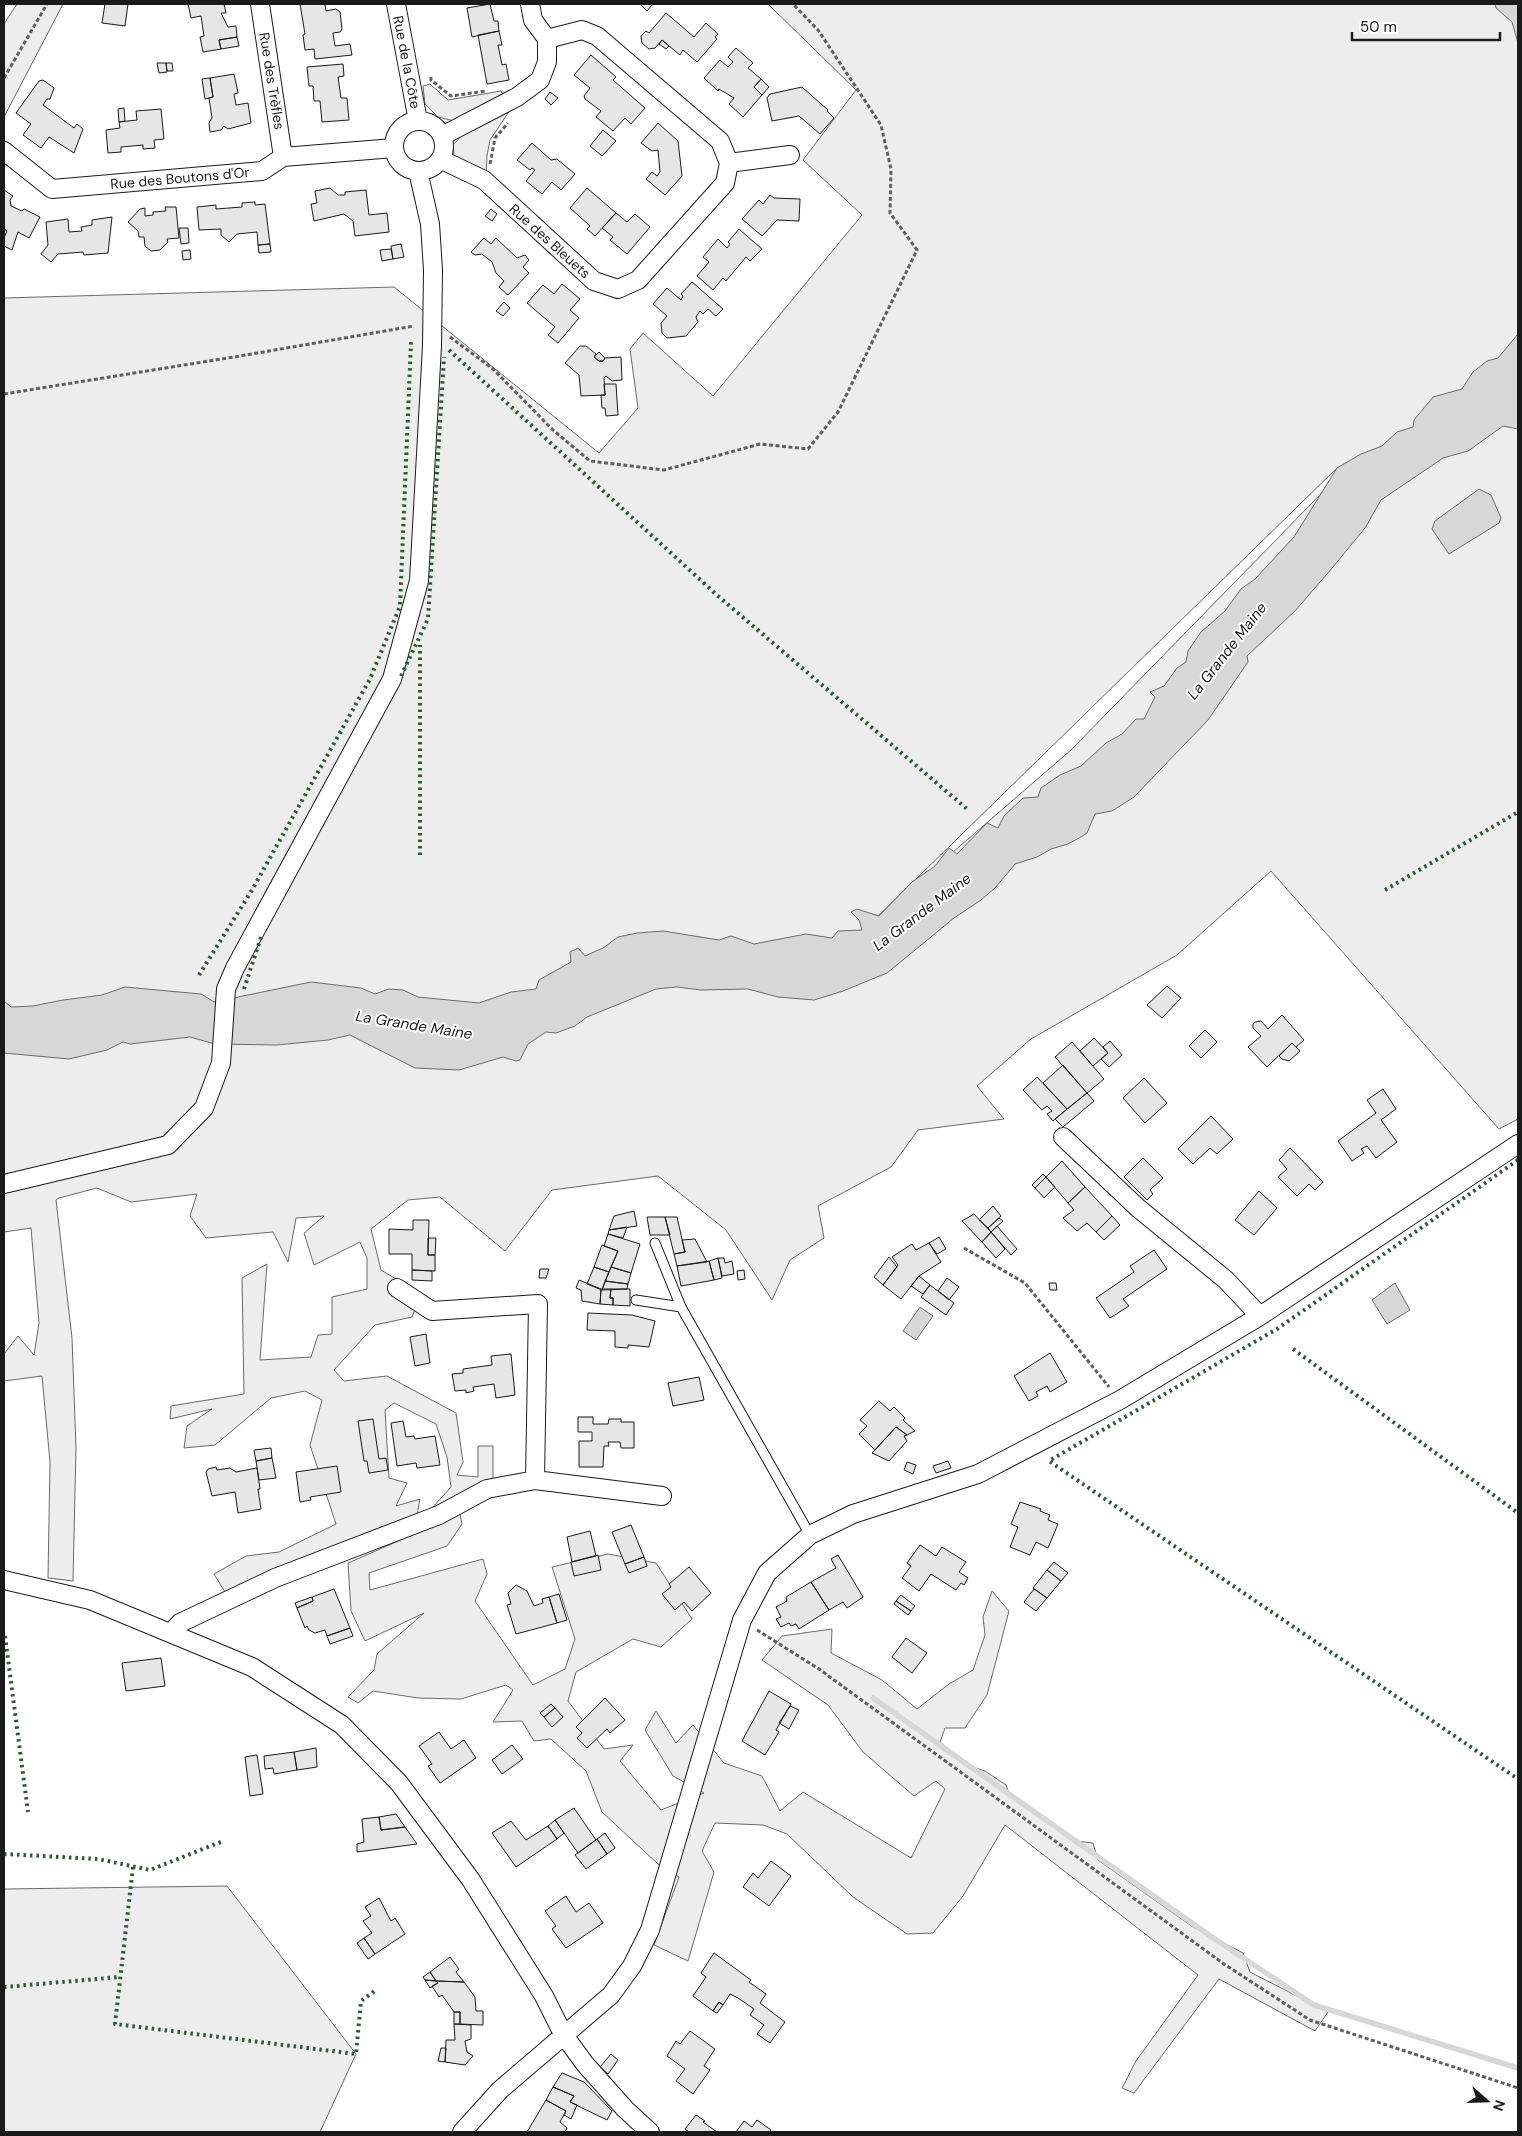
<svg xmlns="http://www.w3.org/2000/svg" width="1522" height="2136" font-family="'DM Sans',sans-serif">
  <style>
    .green { fill: #ededed; stroke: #6a6a6a; fill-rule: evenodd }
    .water { fill: #d7d7d7; stroke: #6a6a6a }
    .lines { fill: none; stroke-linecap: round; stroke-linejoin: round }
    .stream { stroke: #d7d7d7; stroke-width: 5.5 }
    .building { fill: #e6e6e6; stroke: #1a1a1a }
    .lane-casing { stroke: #1a1a1a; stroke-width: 11 }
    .street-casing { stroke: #1a1a1a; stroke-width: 20 }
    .path { stroke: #5f5f5f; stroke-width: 3; stroke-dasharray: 4 2.5; stroke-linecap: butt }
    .lane { stroke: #fff; stroke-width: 9 }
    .street { stroke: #fff; stroke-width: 18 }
    .hedge { stroke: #2b5a34; stroke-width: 4; stroke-dasharray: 2.5 4; stroke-linecap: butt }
    .labels { text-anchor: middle; stroke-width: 4; stroke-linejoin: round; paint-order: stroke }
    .street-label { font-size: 14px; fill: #1a1a1a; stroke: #fff }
    .water-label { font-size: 15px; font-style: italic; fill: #1a1a1a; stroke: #fff }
  </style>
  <rect width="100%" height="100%" fill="#fff"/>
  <path class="green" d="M17,4h46l-59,113v-93z
    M768,4h750v1115l-19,10 -228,-258 -94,84 -146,84 -54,47 27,33 -86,11 -27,37 -73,39 6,32 -34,22 -18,40 -46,-70 -68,-54 -106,14 -47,61 -65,-54 -32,3 -37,29 10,41 40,24 -9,23 -37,8 -41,45 10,11 43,-5 69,37 7,49 -6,13 21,2v-31h15v33l-62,30 20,-22 -4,-30 -11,-33 -42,-21 -9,7 4,68 18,5 -11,23 24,-7 -3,16 -192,77 -11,-18 32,-18 33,-4 57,-28 -26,-79 12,-45 -17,-9 -34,7 -56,47 -31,3 3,-22 25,-17 -42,10 1,-13 73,-12 -2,-116 25,-14 -7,96 51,-3 7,-22 14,-1v-37l35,-8v-31l-7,-16 -46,23 -10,-32 20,-17 -28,2 -8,44 -15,-30 -67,6 -16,-22 7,-22 -66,8 -34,-14 -38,10 -3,2 16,138 4,110 -3,133 -25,-3 2,-116 -8,-86 -38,5v-27l14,-18 16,19 5,-32 -8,-95 -27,4v-934l390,-11 205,166 39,-45 -8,-59 13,-16 70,63 149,-181 -59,-55 53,-70zM1352,462l-281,288 -199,172 465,-454z
    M430,84l18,16 53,-9 3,5 -50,25 -16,-4 -13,-13 -2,-18z
    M510,110l-20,30 -3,16 -1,19 -32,-20 -1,-10 11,-12z
    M460,1514l2,10 -15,22 -78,27 1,17 113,-31 4,15 -12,27 58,84 32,-16 10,-30 -23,-72 56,-13 48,9 36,56 -31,28 -28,-8 -57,33 -8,29 36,48 29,-4 -13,16 41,49 43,-17 -31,-17 -28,-46 11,-19 20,32 17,-18 31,38 38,13 18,35 23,-19 108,66 34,-69 -9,-8 -22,15 -51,-44 -35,-47 -66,-45 20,-24 50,-7 -1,24 51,27 35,29 32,-25 24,-14 12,-35 -2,-18 9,-26 17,20 -22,84 -22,33h-20l-5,14 29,24 16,5 21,14 4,11 65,45 18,2 5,17 95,67 50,26 7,19 78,40 -13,19 -96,-52 -85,114 -12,-5 14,-27 62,-86 -193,-150 -42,71 -30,37 -26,1 -54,-37 -66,-63 -24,-9 -48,-2 -13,28 12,21 -26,89 -34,-16 25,-68 -21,-13 -56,-52 -16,-41 -35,-32 -17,2 -12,-20 -29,1 20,-32 -7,-5 -45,14 -43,-1 -45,-7 -15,12 -10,-6 26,-27 3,-16 47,-41 -59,28 -14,-30 -3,-48z
    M227,1886l129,168 -36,78h-316v-243z"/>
  <path class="water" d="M1495,4h23v39l-6,-21 -16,-14z
    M1518,334v95l-15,-3 -35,25 -25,7 -62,42 -16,28 -32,39 -38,44 -48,45 1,6 -40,58 -74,77 -22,14 -17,3 -8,19 -6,4 -13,7 -17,5 -14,8 -22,7 -20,24 -14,12 -27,18 -67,55 -44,18 -29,9 -36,-3 -30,-8 -47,1 -24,-3 -21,2 -69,28 -12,9 -19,7 -10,-1 -18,12 -8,16 -4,1 -13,-4 -44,13 -44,-2 -65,-33 -22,5 -51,5 -62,-1 -25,-7 -60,7 -7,-2 -16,8 -38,9 -65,-6v-52l7,6 22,-1 30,-6 39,-5 23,-8 76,7 13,8 97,-20 50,6 14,6 14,-5 14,1 15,7 61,6 32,-11 25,-3 3,-9 32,-18 -1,-10 8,-4 7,8 18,-8 15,-11 19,-4 26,-2 56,9 12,-4 23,8 52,-10 26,4 6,-7 24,-1 -3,-10 -8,-8 6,-3 22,7 33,-34 23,-16 14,-18 8,6 30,-31 11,5 6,-12 19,-18 15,-1 3,-9 19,-13 21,-9 25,-23 16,-9 14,-15h8l11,-22 -5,-5 14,-6 13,-18 9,-6 2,-11 13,-19 24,-21 16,-22 14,-10 39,-42 43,-69 24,-14 21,-8 15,-14 16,-5 1,-7 19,-23 29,-8 11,-17 14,-11 11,-3z
    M1479,489l12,6 10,23 -2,5 -50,31 -17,-25 3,-8z
    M1395,1283l15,27 -23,14 -15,-24z
    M920,1307l13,9 -17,24 -13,-9z"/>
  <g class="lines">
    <path class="stream" d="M873,1698l336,237 105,70 204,63"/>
  </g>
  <path class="building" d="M105,4h23l-3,22 -23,-3z
    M188,4h36l2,9h-5l7,14 8,-1 1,11 -18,3 2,9 -18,3 -3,-15 4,-1 -3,-20 -10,2z
    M300,4h25l1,7 10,-2 4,3 2,17 -2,3 -7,1 2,13 15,-2 2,11 -37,4 -1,-10 -9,1 -2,-15 2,-1z
    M490,4l4,17h4l1,10 -27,6 -5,-29z
    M642,4h11l-6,7 -6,-6z
    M666,13l28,24 12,-14 12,11 -3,3 2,2 -20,23 -14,-12 -3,5 -18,-15 -7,8 -6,1 -7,-6 -1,-7 5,-5 3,2z
    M499,31l3,14h-4l4,20 4,-1 3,16 -22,4 -9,-49z
    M237,37l2,9 -18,3 -2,-9z
    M662,40l7,6 -3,3 -7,-5z
    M736,48l17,15 -5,5 13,11 -7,8 8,8 -19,22 -14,-13 5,-6 -15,-9 -1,2 -14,-13 16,-18 8,7 5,-5 -5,-5z
    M591,55l25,22 -3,3 32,28 -14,16 -6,-6 -12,13 -17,-14 5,-6 -16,-12 -1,-3 6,-8 -16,-13z
    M157,63h9l1,9 -8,1z
    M166,63h6l1,8h-6z
    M343,64l1,12 -6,1 3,21h6l2,22 -27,2 -2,-21h-6l-1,-15h-4l-2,-19z
    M234,74l4,19 -4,1 2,11 12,-2 3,20 -23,6 -4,-3 -3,4 -11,2 -1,-9 3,-5 -3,-20 4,-1 -3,-19z
    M210,78l3,19 -8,2 -3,-20z
    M761,79l8,8 -7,8 -8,-8z
    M43,80l11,8 -4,11h-3l-4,6 31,23 3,-4 6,5 -9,24 -25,-16 -8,11 -18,-13 8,-11 -15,-11 23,-32z
    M802,87l26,23 -1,1 7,7 -14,16 -21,-18 -27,5 -5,-23 3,-4z
    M550,92l8,6 -7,7 -6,-6z
    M124,108l1,13 -6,1 -1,-13z
    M161,109l3,30 -10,1 1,8 -12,1v-4l-22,2v5l-13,1 -2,-23 14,-2 -1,-6 18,-2 -1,-9z
    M658,123l20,18 4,35 -17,19 -19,-16 6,-7 5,4 3,-4 -2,-22 -6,1 -11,-8z
    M603,130l13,11 -14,15 -12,-10z
    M532,143l19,17 6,-1 18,15 -14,16 -9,-8 -10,12 -16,-13 9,-11 -3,-2 -2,2 -13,-10z
    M330,188l8,7h7v-3l21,-2 3,25 18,-2 2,19 -34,4 -2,-15 -9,-7 -30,7 -3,-17 6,-1 -2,-12z
    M587,188l29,25 -21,23 -8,-7 3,-3 -20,-18z
    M4,190l9,6 -3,4 1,6 11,5 2,-2 16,8 -11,21 -11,-6 -6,18 -8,-4v-8l3,-7 -3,-2z
    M770,195l4,3 26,1 -1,22 -22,-1 -15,16 -20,-17 17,-19 4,4z
    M255,202v3l10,-1 5,40 -12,1 -1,-13 -20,2 -8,8 -8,-7v-6l-22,1 -2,-23 19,-2v4l26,-2v-4z
    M165,207h11l3,31 -12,1 1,3 -8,8 -9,1 -6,-5 -1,-9h-5l-1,-6 -10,-9 12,-13 5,-1v8l8,-1v-3l13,-1z
    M491,209l6,5 -5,7 -7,-5z
    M616,213l11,9 8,-8 15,13 -23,27 -17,-14 3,-3 -11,-9z
    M112,217l-4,36 -24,2 -1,-3 -25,2 -7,8 -10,-8 7,-9 -2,-23 22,-3 1,13 13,-1 -1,-4 11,-2v-5z
    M179,228h9l1,15 -8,1z
    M739,229l23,20 -12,12 -4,-4 -20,24 -3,-3 -10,12 -16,-14 12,-14 -6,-5 15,-18 9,9 3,-4 -2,-2z
    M484,238l7,6 5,-6 21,20 8,-3 4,5 -6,7 6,6 -21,22 -9,-8 5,-6 -8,-8 -4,-11 -10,-8 -7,1 -4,-3z
    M270,244l1,8 -12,1 -1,-8z
    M401,244l3,13 -11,2 -2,-13z
    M391,249l2,10 -11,2 -2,-11z
    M190,250l1,9 -8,1 -1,-9z
    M692,282l31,27 -7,7 -8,-7 -5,5 -3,-3 -4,6 2,5 -12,14 -19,2 -5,-5 -1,-10 6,-7 -14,-12 14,-16 14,12 2,-4 -2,-2z
    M562,284l18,15 -10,11 9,8 -21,25 -10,-8 7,-8 -28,-24 16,-18 11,9z
    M504,302l6,6 -7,8 -7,-5z
    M580,346h6l10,8 -2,3 5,4h4l2,-3 16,-1 1,23 -10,1 -6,-5 -2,2 1,17 -24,1 -2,-21 -14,-12z
    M599,352l6,6 -2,3h-4l-5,-4z
    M604,384h12l2,31 -12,1 -1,-8h-3l-1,-13h4z
    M1167,986l14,12 -19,20 -15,-13z
    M1282,1015l22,25 -8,7 -4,-4 -25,24 -19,-20 13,-11 -8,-8v-4l2,-2 6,-1 7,8z
    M1205,1030l12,12 -16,16 -12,-12z
    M1094,1038l14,15 -15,13 -13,-15z
    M1110,1041l12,14 -13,12 -8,-8 7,-6 -5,-6z
    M1072,1042l32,37 -17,14 -32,-36z
    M1292,1043l8,8 -11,10 -7,-2 -3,-3z
    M1063,1065l24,28 -20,16 -24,-26z
    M1037,1077l30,32 -14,12 -6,-7 5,-3 -5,-5 -5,4 -19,-20z
    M1144,1078l23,25 -22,20 -22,-25z
    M1383,1089l13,20 -15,11 16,22 -21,16 -9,-12 -6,3 3,4 -12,8 -14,-20 38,-28 -9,-13z
    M1087,1093l7,8 -31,26 -8,-8z
    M1211,1116l22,23 -16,15 -7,-6 -17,16 -15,-15z
    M1290,1148l33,34 -8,8 -6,-6 -12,12 -19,-19 9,-8 -8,-9z
    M1143,1158l20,20 -13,12 3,4 -6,6 -23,-23z
    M1062,1161l23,26 -17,16 -22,-26z
    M1043,1174l3,3 -11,11 -3,-3z
    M1046,1177l9,10 -11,11 -9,-10z
    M1085,1187l27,29 -16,16 -9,-9 -10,8 -14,-13 11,-8 -6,-7z
    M1259,1191l18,17 -23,27 -19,-15z
    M993,1206l8,10 -13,12 -9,-8z
    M634,1211l3,15 -28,4 5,-14z
    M974,1214l17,18 -9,10 -20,-21z
    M1112,1216l8,9 -16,15 -8,-8z
    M647,1217h18l5,18h-20z
    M665,1217h12l8,35 -11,2z
    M999,1218l4,3 -12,11 -3,-4z
    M413,1220h16l-1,35h7v16l-23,-1v-16h-23v-25l24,1z
    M997,1226l20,23 -6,6 -20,-23z
    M627,1227l-4,11 -15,-4 1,-4z
    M991,1232l14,17 -9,9 -14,-16z
    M608,1234l32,10 -9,29 -20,-6 7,-16 -14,-5z
    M939,1237l7,12 -9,5 -8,-11z
    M428,1238h8l-1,17h-7z
    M695,1239l12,23 -30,4 -3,-12 11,-2 -3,-12z
    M929,1243l12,19 -22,14 -18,23 -18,-14 15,-20 -6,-8 20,-13 4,6z
    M602,1245l16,6 -9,21 -15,-5z
    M1154,1250l13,19 -44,30 6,7 -19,12 -14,-20 38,-26 -4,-6z
    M889,1257l8,10 -14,18 -9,-8z
    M718,1258h6l1,5 7,-2 2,13 -12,2z
    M718,1258l4,20 -8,2 -5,-19z
    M709,1261l5,19 -33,6 -4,-20z
    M594,1267l15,5 -7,18 -15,-6z
    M611,1267l20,6 -3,11 -23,-3z
    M540,1269h9l-3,9h-7z
    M412,1270l20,1v10l-20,-1z
    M744,1270l1,9 -7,1 -1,-9z
    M919,1276l11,9 -7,9 -12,-8z
    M947,1278l12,9 -10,13 -11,-9z
    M579,1280l22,9 -1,15 -18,-3 -1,-11 -5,-2z
    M605,1281l23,3 -1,5 -25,1z
    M1049,1283h7l1,7h-7z
    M930,1285l24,18 -8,12 -25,-18z
    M601,1289h10l-1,9h3v7l-13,-1z
    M611,1289h19v17l-17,-1v-7h-3z
    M588,1313l44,2 23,6 -6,26 -21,-2v3l-13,-1v-16l-28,-1z
    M426,1334l4,29 -15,3 -5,-29z
    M1050,1353l17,29 -17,10 -3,-6 -11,6 2,4 -9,5 -15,-25z
    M511,1354l4,41 -19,3 -2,-14 -21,3 1,4 -8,2v-3l-11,1 -3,-17 11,-1v-4l29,-4 -1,-9z
    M699,1377l5,23 -31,6 -5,-23z
    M879,1401l11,10 4,-4 11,11 -2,2 12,11 -8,4 -11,-8 -21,23 -16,-16 8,-8 -7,-6z
    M578,1417h15v7h15l1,-5h12v3h13v26h-13l-1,-6h-12l1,4h-5l-1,21h-24v-26h13v-9h-14z
    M373,1419l6,40 7,-1 2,12 -19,3 -2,-12h-3l-6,-40z
    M403,1421l3,16 8,-1 1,3 20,-3 5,29 -23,3 -1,-5 -19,3 -6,-43z
    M896,1427l11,8 -3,1 3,5 -18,20 -17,-8z
    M271,1448l1,10 -16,3 -2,-11z
    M272,1458l4,20 -17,2 -3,-19z
    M948,1461l3,7 -15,5 -3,-7z
    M907,1462l9,3 -3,9 -9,-4z
    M337,1466l4,26 -31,5 1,3 -11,2 -4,-30z
    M216,1467l1,3 13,-2 6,4 21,-4 3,21h-2l3,20 -23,4 -3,-21 -23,4 -6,-24 2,-3z
    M1020,1502l21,7 -1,2 10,4 -2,5 10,4 -10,24 -12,-6 -6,13 -20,-8 8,-20 -7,-3z
    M631,1525l13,32 -19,7 -13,-32z
    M590,1531l6,25 -24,6 -5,-25z
    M920,1545l16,11 6,-9 24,15 -7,10 9,6 -4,7 -3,-2 -5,7 -25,-16 -12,17 -17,-13 9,-12 -4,-3z
    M598,1555l3,15 -27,6 -3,-14z
    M838,1555l25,42 -16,11 -4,-6 -14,8 -18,-28 25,-14 -5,-9z
    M644,1557l3,9 -18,7 -4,-9z
    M1054,1562l14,11 -7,8 -14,-11z
    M689,1567l22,26 -19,18 -8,-9 -9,8 -13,-16 9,-7 -2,-3z
    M1047,1570l14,11 -14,17 -14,-10z
    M811,1582l18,28 -30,19 -3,-5 -5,2 -2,-3 -8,4 -5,-8 5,-2 -5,-10 11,-6 -1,-4z
    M516,1585l11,6 7,15 9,-3 -1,-4 7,-2 8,26 -41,11 -9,-29 4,-1 -3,-11z
    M334,1589l16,39 -23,8 -2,-6 -10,3 -6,-3 -2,-4 -2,2 -8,-20 16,-7 -1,-4z
    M1034,1589l13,9 -11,13 -12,-9z
    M559,1594l8,26 -10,3 -8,-26z
    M901,1595l14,11 -4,5 -15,-10z
    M312,1597l1,4 -16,7 -2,-5z
    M896,1601l15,10 -3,4 -14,-11z
    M350,1628l3,8 -23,8 -3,-8z
    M906,1638l21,15 -15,20 -20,-16z
    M161,1658l4,28 -39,5 -4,-28z
    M769,1691l22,13 -15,26 3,2 -14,23 -23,-14z
    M605,1698l20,22 -15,13 -3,-4 -20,19 -10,-10 5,-5 -6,-6z
    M551,1704l4,4 -11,9 -4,-4z
    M790,1706l9,4 -10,19 -10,-6z
    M555,1708l8,9 -11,10 -8,-10z
    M439,1732l12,17 13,-9 12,18 -36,25 -12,-17 4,-2 -13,-18z
    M512,1745l11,14 -21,15 -10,-14z
    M316,1748l1,19 -20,3 -3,-18z
    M294,1752l3,18 -23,4 -1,-6 -8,1 -1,-13z
    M257,1755l6,39 -13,2 -5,-39z
    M574,1808l22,32 -18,13 -23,-33z
    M396,1814l9,13 -24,3 -2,-13z
    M379,1817l2,13 24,-3 12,17 -60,8v-8l7,-2 -2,-23z
    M555,1820l9,13 -7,6 -9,-13z
    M511,1821l15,19 22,-14 9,13 -41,28 -24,-34z
    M605,1833l10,15 -8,6 -10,-15z
    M597,1839l10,15 -21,15 -11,-14z
    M771,1861l20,15 -22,30 -26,-19 10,-14 5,5z
    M566,1896l10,16 13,-9 14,20 -37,25 -14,-19 4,-3 -11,-15z
    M379,1898l12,23 4,-3 10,16 -30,20 -11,-16 8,-5 -9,-12 8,-5 -6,-9z
    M364,1938l11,16 -7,5 -11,-16z
    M714,1953l37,27 -2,2 17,12 -6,9 25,19 -15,21 -13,-9 7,-9 -14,-10 4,-6 -16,-11 -8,-4 -7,11 -4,-3 -6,9 -20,-15 13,-19 -5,-4z
    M450,1957l9,12 -3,3 8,10 -28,-1 -6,-9z
    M430,1972l6,9 -11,-1 -2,-3z
    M425,1980l11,1 2,2 -8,5z
    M436,1981l28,1 11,15 1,14h7v14l-23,-1v-12h-6l-12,-17 -3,2 -7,-11 6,-3z
    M719,2002l4,3 -6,8 -4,-2z
    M454,2012h6v12h-6z
    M454,2024l17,1v14l-6,2 2,11 6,4 -8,9 -20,-3 1,-22h9z
    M690,2031l25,18 -11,17 6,4 -17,24 -17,-13 9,-12 -18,-13 9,-15 4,3z
    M441,2048h5l-1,14 -7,-1z
    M611,2054l7,6 -10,14 -8,-7z
    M562,2073l22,9 28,29 -5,9 -37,-18 4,-6 -21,-9z
    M553,2087l21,9 -4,6 7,3 -6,14 -7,-4 2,-4 -20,-11z
    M546,2100l20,11 -6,11 7,6 -2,4h-38z
    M696,2115l9,6 -2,1 14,10h-28l-4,-3z
    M757,2120l14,10 -2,2h-33l8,-11 8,6z"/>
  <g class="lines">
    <g class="lane-casing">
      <path id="lane" d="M655,1243l26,64 129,228
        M636,1300l45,7"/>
    </g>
    <g class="street-casing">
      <path id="street" d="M260,4l23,153
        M396,4l22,117
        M394 146a25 25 0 1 1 50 0a25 25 0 1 1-50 0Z
        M442,136l75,-39 23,-17 7,-18v-23l-14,-19 -3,-16
        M4,151l48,38 210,-18 21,-14 111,-9
        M442,160l42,20 110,101 24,8 20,-9 87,-97 4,-20 -9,-22 -123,-105 -15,-6 -35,9
        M729,163l61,-8
        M1063,1137l75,71 88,72 34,36
        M4,1184l164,-39 36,-37 17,-45 5,-74 9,-21 157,-289 27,-98 13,-235 1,-76 -3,-46 -12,-53
        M397,1288l35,23 106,-7 -3,176 127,16
        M4,1580l86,20 162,67 90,58 57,58 72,97 73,116 19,38 22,30 40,45 25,23
        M171,1633l9,-10 95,-45 164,-63 48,-26 48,-9
        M462,2132l38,-42 111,-95 21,-29 18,-36 92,-310 25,-47 43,-38 43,-21 125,-40 142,-74 140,-84 258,-172"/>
    </g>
    <path class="path" d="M431,77v3l20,16 35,-5
      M4,78l43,-74
      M490,164l5,-26 13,-15
      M450,337l43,32 60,61 37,31 74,9 96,-26 48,5 30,-37 79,-162 -27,-37 1,-44 -10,-44 -63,-95 -25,-26
      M4,394l236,-38 174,-30
      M964,1248l61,35 84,104
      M757,1630l62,39 405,295 86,56 208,68"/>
    <use href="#lane" class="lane"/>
    <use href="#street" class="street"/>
    <path class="hedge" d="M449,350l269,246 249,213
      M401,676l27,-57 16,-262
      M420,855v-210
      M1385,890l133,-78
      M199,975l53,-85 118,-211 30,-73 11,-264
      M244,989l18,-55
      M1518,1160l-241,169 -228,132 469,318
      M1293,1349l225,164
      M5,1636l23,176
      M4,1854l94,5 52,11 73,-29
      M133,1867l-18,157 241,30 5,-53 15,-11
      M4,1987l116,-10"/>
  </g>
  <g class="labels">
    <g class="street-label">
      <text transform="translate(407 62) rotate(79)" y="5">Rue de la Côte</text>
      <text transform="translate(272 81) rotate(81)" y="5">Rue des Trèfles</text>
      <text transform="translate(180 178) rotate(-5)" y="5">Rue des Boutons d'Or</text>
      <text transform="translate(550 241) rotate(42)" y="5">Rue des Bleuets</text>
    </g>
    <g class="water-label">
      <text transform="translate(1227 651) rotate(-52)" y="5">La Grande Maine</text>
      <text transform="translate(922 912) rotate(-37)" y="5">La Grande Maine</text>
      <text transform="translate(414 1025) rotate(9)" y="5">La Grande Maine</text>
    </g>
  </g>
  <rect width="1522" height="2136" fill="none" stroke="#1a1a1a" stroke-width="10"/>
  <g transform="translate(1487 2101) rotate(110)" stroke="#ffffff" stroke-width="4" paint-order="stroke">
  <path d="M0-4L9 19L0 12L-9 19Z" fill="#1a1a1a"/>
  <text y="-8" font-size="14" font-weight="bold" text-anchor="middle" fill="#1a1a1a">N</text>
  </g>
  <path d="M1352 32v8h148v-8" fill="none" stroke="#1a1a1a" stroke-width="2.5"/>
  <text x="1360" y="32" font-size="15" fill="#1a1a1a" stroke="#ffffff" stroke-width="4" paint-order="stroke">50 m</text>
</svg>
